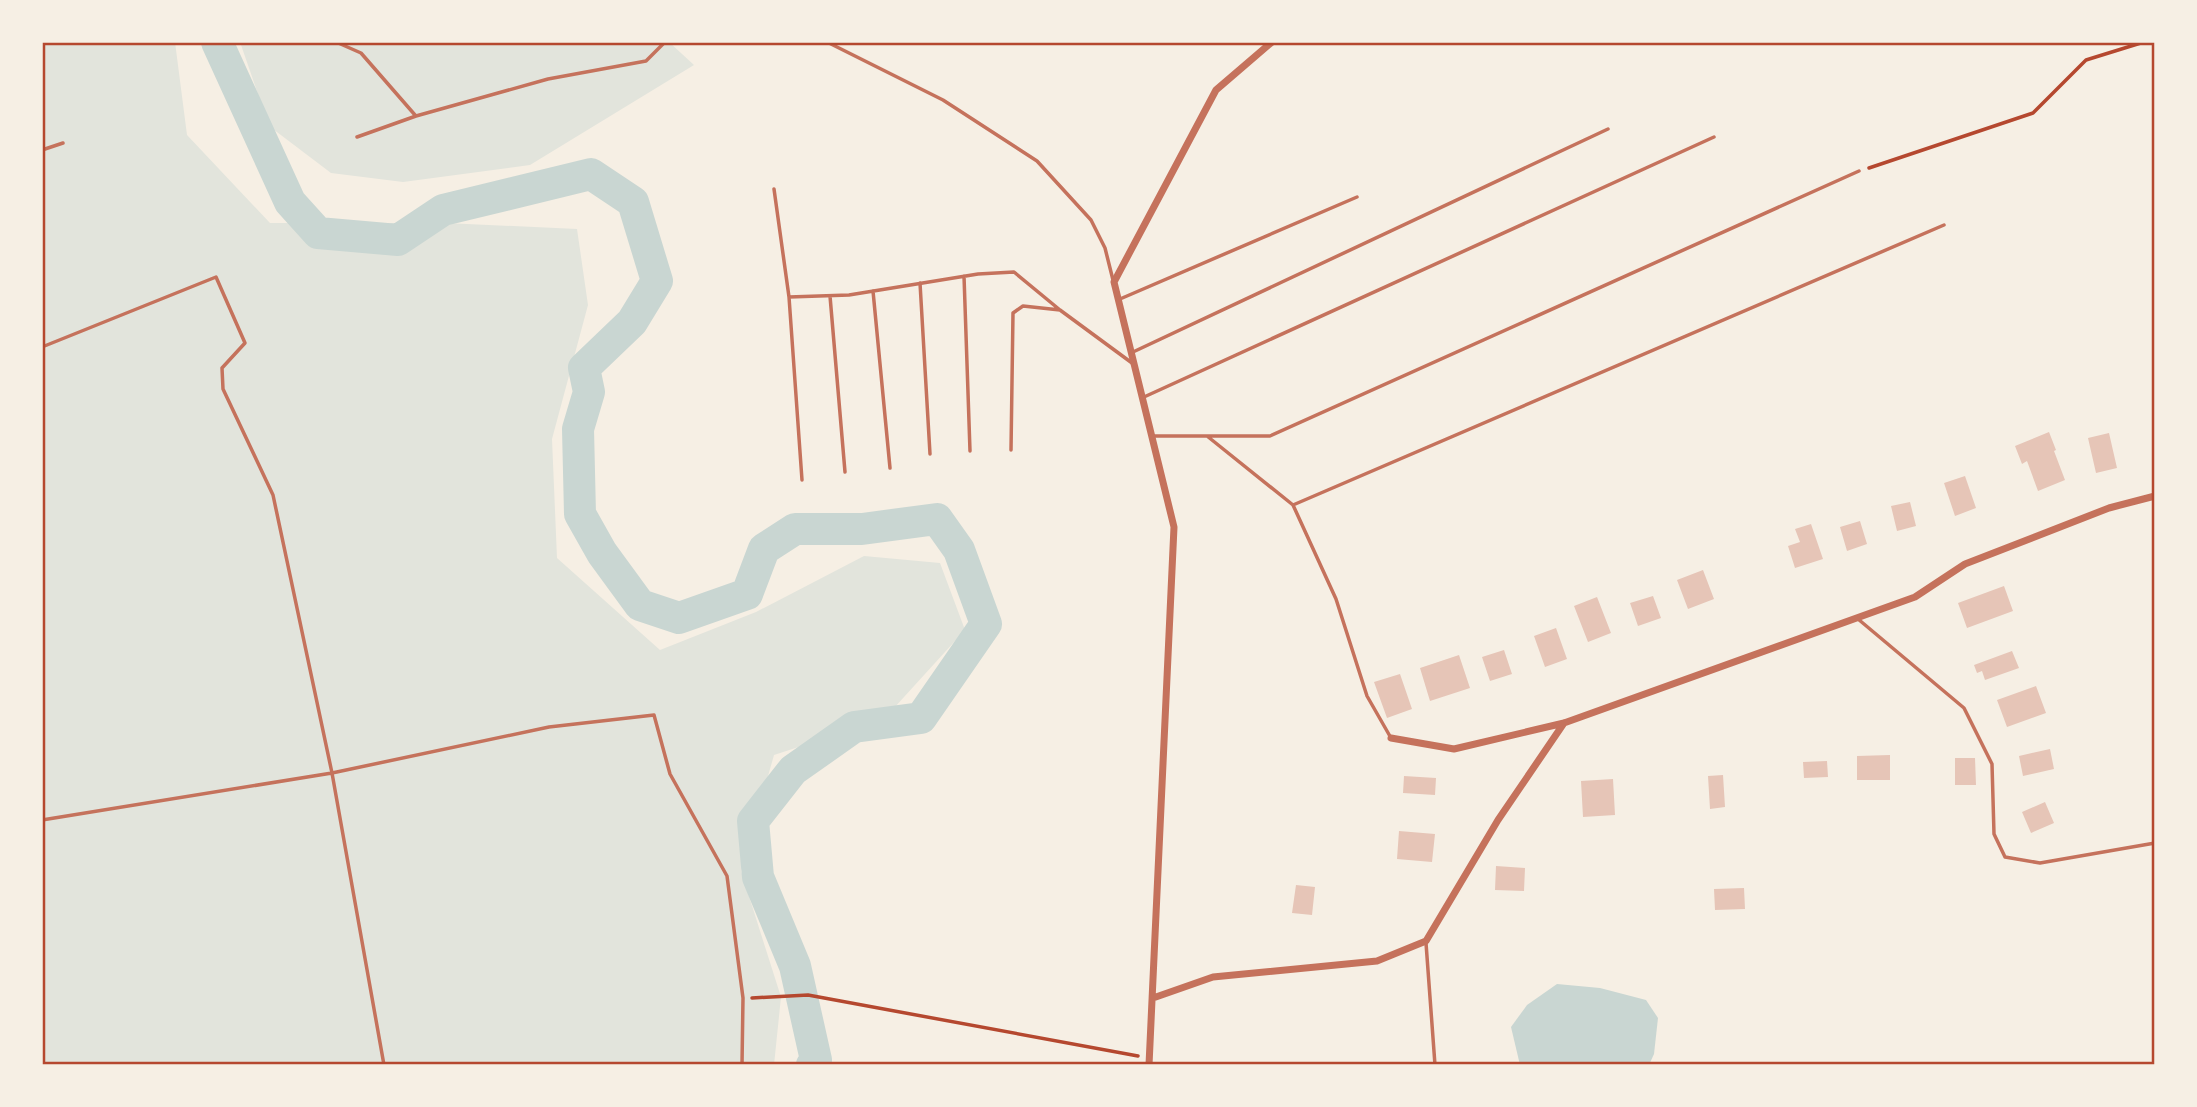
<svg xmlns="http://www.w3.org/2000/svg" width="2197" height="1107" font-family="'Fira Sans Condensed',sans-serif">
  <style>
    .green { fill: #e2e4dc }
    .water { fill: #c9d6d2 }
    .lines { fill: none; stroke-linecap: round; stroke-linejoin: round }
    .river { stroke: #c9d6d2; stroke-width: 32 }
    .building { fill: #e6c5b7 }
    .path { stroke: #b5482f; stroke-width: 3.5 }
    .service { stroke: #c5725c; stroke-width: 3.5 }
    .minor { stroke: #c5725c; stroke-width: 7 }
    .neatline { fill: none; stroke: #b5482f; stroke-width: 2.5 }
  </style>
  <rect width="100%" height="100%" fill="#f6efe4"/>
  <path class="green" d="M42,42h133l12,93 83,88h175l132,6 11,76 -36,134 5,119 103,92 96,-38 108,-56 76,7 25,67 -81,89 -110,36 -33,116 40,126 -7,68h-732z
    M240,42h429l25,23 -164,100 -127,17 -72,-9 -62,-47z"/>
  <path class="water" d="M1557,984l43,4 46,12 12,18 -4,36 -5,11h-129l-9,-38 16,-22z"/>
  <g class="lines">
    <path class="river" d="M217,42l73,160 28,31 80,7 45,-30 148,-36 42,28 24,79 -25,41 -48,46 5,24 -11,37 2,85 22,39 38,52 39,13 68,-24 17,-45 31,-20h67l75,-10 22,31 27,74 -65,94 -67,9 -61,43 -40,51 5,56 37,89 21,94 -4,5"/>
  </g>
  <path class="building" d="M2049,432l7,18 -2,1 11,29 -27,11 -11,-30 -5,3 -7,-18z
    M2109,433l8,35 -21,5 -8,-35z
    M1965,476l11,32 -21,8 -11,-33z
    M1910,502l6,24 -19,5 -6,-25z
    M1860,521l7,23 -20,7 -7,-24z
    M1811,524l12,35 -28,9 -7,-22 12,-4 -5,-13z
    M1703,570l11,29 -26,10 -11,-29z
    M2004,586l9,25 -46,17 -9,-25z
    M1653,596l8,22 -23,8 -8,-23z
    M1597,597l14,36 -23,9 -14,-36z
    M1556,628l11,31 -22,8 -11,-31z
    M1504,650l8,24 -22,7 -8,-24z
    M2012,651l7,17 -34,12 -3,-9 -5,2 -3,-8z
    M1459,655l11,33 -40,13 -10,-33z
    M1400,674l12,35 -25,9 -13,-36z
    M2036,686l10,27 -39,14 -10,-27z
    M2050,749l4,20 -31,7 -4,-20z
    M1890,755v25h-33v-24z
    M1955,758h20l1,27h-21z
    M1827,761l1,16 -24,1 -1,-16z
    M1723,775l2,32 -15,2 -2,-33z
    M1404,776l32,2 -1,17 -32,-2z
    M1613,779l2,36 -32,2 -2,-36z
    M2045,802l9,21 -23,10 -9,-21z
    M1399,831l36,3 -3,28 -35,-3z
    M1496,866l29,2 -1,23 -29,-1z
    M1296,885l19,2 -3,28 -20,-2z
    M1744,888l1,21 -30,1 -1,-21z"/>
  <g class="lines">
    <path class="path" d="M1869,168l164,-55 53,-53 58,-18
      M752,998l56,-3 330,61"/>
    <path class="service" d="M336,42l25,11 54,62
      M827,42l116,58 94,61 54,59 14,28 8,32
      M357,137l59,-21 132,-37 98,-18 19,-19
      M42,150l21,-7
      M774,189l15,108 13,183
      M964,276l6,175
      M920,283l10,171
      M873,291l17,177
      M830,296l15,176
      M789,297l60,-2 129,-21 36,-2 46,38
      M1120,299l237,-102
      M42,347l174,-70 29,66 -23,25 1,21 50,106 59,278 52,292
      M1133,352l475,-223
      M1144,397l570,-260
      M1152,436h118l589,-265
      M1207,436l86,69 651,-280
      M1011,450l2,-137 10,-7 37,4 72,53
      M1293,505l43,94 31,97 24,42
      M1858,619l106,89 28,56 2,70 11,23 35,6 115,-20
      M42,820l290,-47 217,-46 105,-12 16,59 57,102 16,122 -1,67
      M1426,943l9,122"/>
    <path class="minor" d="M1391,738l63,11 110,-26 351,-126 50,-33 144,-56 46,-12
      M1153,998l60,-21 164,-16 49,-20 72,-121 66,-97
      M1149,1065l25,-538 -60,-245 102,-192 56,-48"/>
  </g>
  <rect width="2197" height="1107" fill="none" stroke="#f6efe4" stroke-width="88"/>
  <rect x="44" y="44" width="2109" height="1019" class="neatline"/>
</svg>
